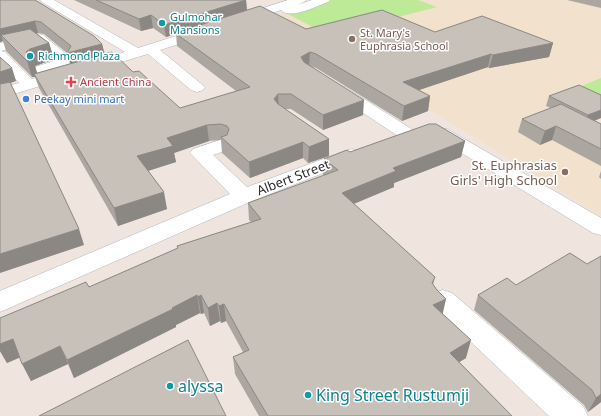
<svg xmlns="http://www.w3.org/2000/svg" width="601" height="416" font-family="'Noto Sans',sans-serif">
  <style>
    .education { fill: #f2e1cc }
    .green { fill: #bcea96 }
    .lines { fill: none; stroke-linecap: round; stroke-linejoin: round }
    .minor-casing { stroke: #b1b6c1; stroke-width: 1 }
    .minor { fill: #fff; fill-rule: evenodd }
    .wall { fill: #aba69f; fill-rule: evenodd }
    .shaded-wall { fill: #8b8782 }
    .building { fill: #c7c1b9; stroke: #8b8782 }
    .culture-dot { fill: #0f9aa8; stroke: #fff; stroke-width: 1.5 }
    .education-dot { fill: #8d6e63; stroke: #fff; stroke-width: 1.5 }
    .health-dot { fill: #e0444e; stroke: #fff; stroke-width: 1.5 }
    .shop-dot { fill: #3f7fe0; stroke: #fff; stroke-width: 1.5 }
    .labels { text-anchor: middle; stroke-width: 3; stroke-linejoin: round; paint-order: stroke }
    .far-culture-label { font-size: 11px; fill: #0d838f; stroke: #fff; text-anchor: start }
    .far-education-label { font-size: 11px; fill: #785e54; stroke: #fff; text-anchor: start }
    .far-health-label { font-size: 11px; fill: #be3a42; stroke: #fff; text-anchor: start }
    .far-shop-label { font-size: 11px; fill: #366cbe; stroke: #fff; text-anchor: start }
    .education-label { font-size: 13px; fill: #785e54; stroke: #fff; text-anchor: end }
    .street-label { font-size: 13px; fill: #2c2c2c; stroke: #fff }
    .near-culture-label { font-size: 16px; fill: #0d838f; stroke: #fff; text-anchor: start }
  </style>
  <rect width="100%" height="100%" fill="#efe5de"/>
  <path class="education" d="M319,0h282v216l-158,-98 -105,-61 -63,-42z"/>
  <path class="green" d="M326,0h92l19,7 -109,28 -42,-22z
    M601,78v26l-29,-14z"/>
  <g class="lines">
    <g class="minor-casing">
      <path id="minor" d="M40,0h14l84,48 63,-20h10l2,3 -2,3 -51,16 45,37 -2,3 -6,2 -6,-2 -43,-36 -148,44v-10l19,-5 -19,-20v-20l38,-9 5,1 30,25 -3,5 -30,10 -5,-2 -3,-3 3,-3 22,-7 -22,-17 -34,8 4,1 27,27 93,-27 -83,-50z
        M288,0h18l-2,2 -7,3 15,-5h18l-2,2c-11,4 -39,18 -47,8l-41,14 -4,-1 -2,-3 2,-3z
        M339,85l6,2 68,43 3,4 -3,4 -6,1 -6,-1 -68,-45 -2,-3 2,-3z
        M438,128l9,1 154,89v17l-8,-2 -156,-95 -5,-1 -3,-4 3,-4z
        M220,140l7,2 2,4 -2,4 -14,5 34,32 98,-36 7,-2 7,2 3,4 -3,4 -107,42 -252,111v-21l230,-97 -40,-41 3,-4z
        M443,290l9,3 131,113 5,10h-39l-115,-109 -4,-7 4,-7z"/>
    </g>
    <use href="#minor" class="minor"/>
  </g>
  <path class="wall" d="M0,0l102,44 3,10 28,18 47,36 56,-17 -59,-45 -1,-12 -10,3 -13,-9 -12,3 -67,-31h172l1,10 59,19 129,3 118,11 -4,14 -60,11 -1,-1 -69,23 11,6 -2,15 -26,10 -86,-53 -6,-2 53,49 -40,15 -32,-21h-7l45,30v17l-21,7 -5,-5 -53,20 -28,-25 -1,-13 -12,1 -35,12 2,9 -28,9 19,38 -49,17 -79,-138 -4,-11h-3l-26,-26 -3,-10 -3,1zM36,33h2l6,1 23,19 3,11 -33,9 -2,-7 19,-7 -5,-16z
    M567,0h34v8z
    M579,85l16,36 6,3v42l-49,-26 -12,5 -22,-13 4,-13 29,-11 -5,-2 3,-10z
    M465,141l-4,16 -67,26v4l-40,17 81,73 -2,8 10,29 23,44 -7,4 53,54h-253l-24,-42 -2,-17 10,-5 -17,-31 -5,2 -1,-2 -10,5 -6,-13 -3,1 -1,-1 -24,12v2l-102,51 -6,-14 -37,17 -11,-24 -13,6 -7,-12v-33l89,-31 89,-39 -1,-2 74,-24 -2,-2 -1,-17 76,-27 -1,-1 1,-16 26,-7z
    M601,171v8l-2,-2z
    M507,278l94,124 -13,10 -4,-7 -110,-95 4,-15z"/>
  <path class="shaded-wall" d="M246,0l1,12 -72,21 1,1 -10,3 -2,-12z
    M151,15l2,13 -12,3 -2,-12z
    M35,21l3,12 -32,7 -5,-5 2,6 -3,1v-13z
    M49,43l5,16 -19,7 3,10 -4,-2 1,3h-3l-5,-16 -1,-9 4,-3z
    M553,43l-4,14 -60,11 4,-13z
    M102,44l3,12 -34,10 -4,-13z
    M310,52l-1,14 -8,5v-14z
    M491,54l-3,13 -87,29 2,-14z
    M12,68l4,13 -16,6v-15z
    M278,94l1,15 -5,-10z
    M430,96l-2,15 -26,10 2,-15z
    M364,100l-1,15 -40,15v-15z
    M601,110v8l-16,7 3,-10z
    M207,125l2,16 -35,12 2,9 -35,11 -4,-17 30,-18z
    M556,126l-4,14 -12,5 5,-14z
    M329,139v17l-21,7 1,-16z
    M465,141l-4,16 -67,26v4l-53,22 1,-16 51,-25z
    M303,142v16l-53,20 -1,-16z
    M164,192l3,17 -49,17 -4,-18z
    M79,229l5,16 -84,28v-19z
    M197,295l3,18 -24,12v2l-102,51 -7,-18z
    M201,295l3,18 -3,1 -3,-17z
    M446,299l-4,18 -9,-12z
    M217,303l3,18 -10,5 -2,-18z
    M224,304l2,17 -5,2 -2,-17z
    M13,339l8,18 -14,6 -7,-12v-7z
    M471,340l-5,18 -21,13 5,-18z
    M60,346l8,18 -37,17 -9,-17z
    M601,394v8l-13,10 8,-14z"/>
  <path class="building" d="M0,0h35l59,36 8,8 -35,9 4,-7 -30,-24 -6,-1 -35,8z
    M96,0h150l-82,25 -13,-10 -12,4z
    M260,6l46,23 76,-19 53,22 47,-16 71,27 -60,12 -2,-1 -88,28 27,14 -26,10 -88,-52 -6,-2 -9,5 3,5 60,38 -41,15 -32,-21h-13l-4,5 4,5 51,35 -20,8 -6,-5 -54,20 -28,-25 6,-2 2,-6 -2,-3 -6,-2 -14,1 -40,13 6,8 -36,10 27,36 -50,16 -80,-134 78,-22 21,20 6,-1 41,37 70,-21 -75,-54z
    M30,29l19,14 -19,6 -4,3 3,5 4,2 -6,2 -26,-26z
    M0,57l12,11 -12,4z
    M10,82l69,147 -79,25v-170z
    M579,85l22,10v15l-13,5 -39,-19z
    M561,104l40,20v25l-45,-23 -11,5 -23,-12z
    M429,124h7l29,17 -72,27 3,3 -54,22 93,84 -3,6 5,7 9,9 -13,6 38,35 -21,13 62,63h-244l-35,-59 16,-7 -25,-46 -5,2 -2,-3 -9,5 -7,-13 -3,2 -1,-2 -25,13 1,1 -106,51 -7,-14 -38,18 -9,-25 -13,5v-26l86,-36 3,5 89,-39 -1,-2 84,-27 -13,-16 90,-33 -14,-11 23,-9 3,2z
    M570,253l17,11 14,-8v138l-5,4 -4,-8 -114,-95 29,-17 9,7z
    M188,340l38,76h-187z"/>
  <g class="culture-dot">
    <circle cx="162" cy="23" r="4"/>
    <circle cx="30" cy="56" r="4"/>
    <circle cx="170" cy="386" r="4"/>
    <circle cx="308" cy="395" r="4"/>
  </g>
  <g class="education-dot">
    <circle cx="352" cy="39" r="4"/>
    <circle cx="565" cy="172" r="4"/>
  </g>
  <path class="health-dot" d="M69 76h4v4h4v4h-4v4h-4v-4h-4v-4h4z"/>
  <circle class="shop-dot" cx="26" cy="99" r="4"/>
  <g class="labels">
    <g class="far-culture-label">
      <text x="170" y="21">Gulmohar<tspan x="170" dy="13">Mansions</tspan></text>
      <text x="38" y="60">Richmond Plaza</text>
    </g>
    <g class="far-education-label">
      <text x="360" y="37">St. Mary's<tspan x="360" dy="13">Euphrasia School</tspan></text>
    </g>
    <g class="far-health-label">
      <text x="80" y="86">Ancient China</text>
    </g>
    <g class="far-shop-label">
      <text x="34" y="103">Peekay mini mart</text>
    </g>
    <g class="education-label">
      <text x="557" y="170">St. Euphrasias<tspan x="557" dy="15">Girls' High School</tspan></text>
    </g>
    <g class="street-label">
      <text transform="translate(293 177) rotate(-21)" y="5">Albert Street</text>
    </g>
    <g class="near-culture-label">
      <text x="178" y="392">alyssa</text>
      <text x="316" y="401">King Street Rustumji</text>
    </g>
  </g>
</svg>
